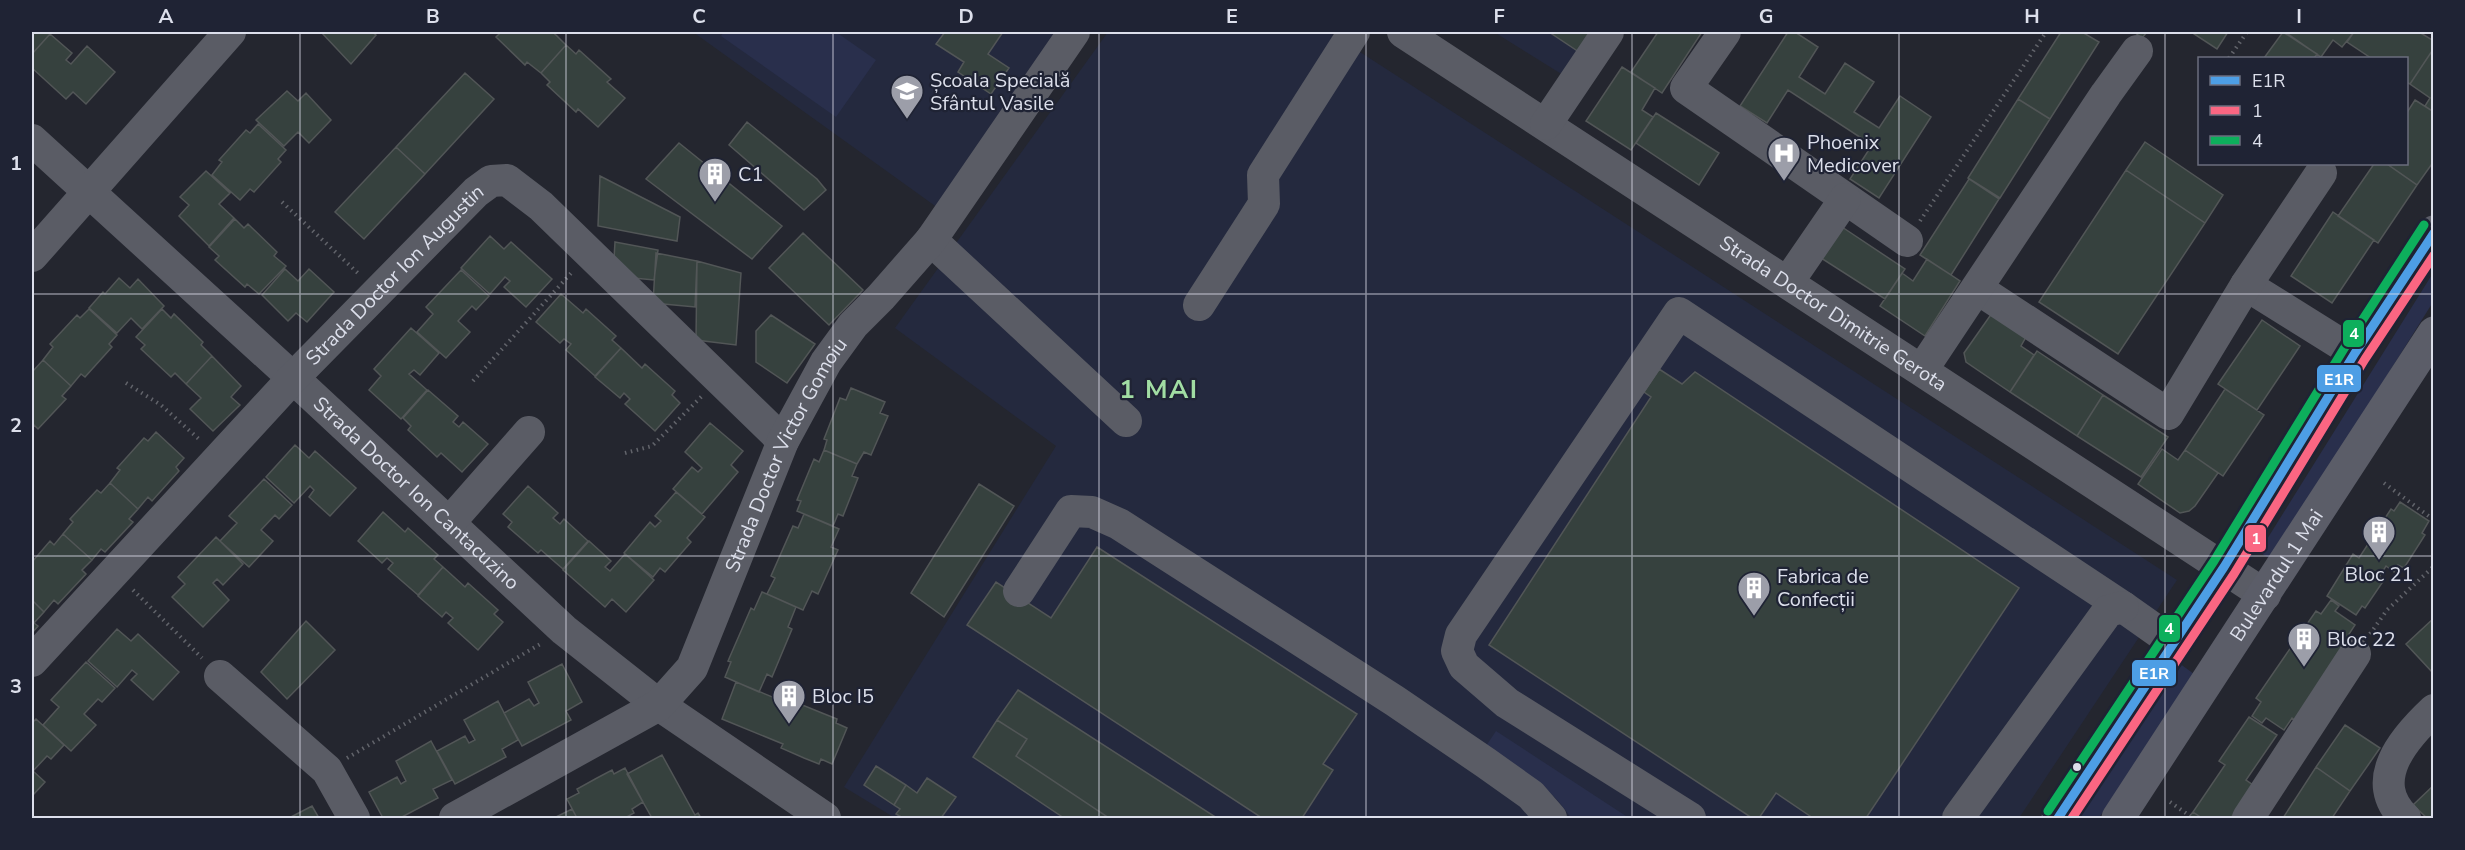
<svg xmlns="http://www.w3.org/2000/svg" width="2465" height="850" font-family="'Nunito Sans',sans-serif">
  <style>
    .built { fill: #24293e }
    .green { fill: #292f4c }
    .building { fill: #36413e; stroke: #525657; stroke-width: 1.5 }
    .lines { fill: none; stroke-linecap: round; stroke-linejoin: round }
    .path { stroke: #62646b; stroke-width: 4; stroke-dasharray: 1.5 4.5; stroke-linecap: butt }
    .minor { stroke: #5a5c65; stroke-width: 32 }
    .major { stroke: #5b5d68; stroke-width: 33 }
    .bus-1-casing { stroke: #1f2334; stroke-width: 14 }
    .bus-2-casing { stroke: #1f2334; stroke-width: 14 }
    .bus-3-casing { stroke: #1f2334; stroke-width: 14 }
    .bus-1 { stroke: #4d9ee5; stroke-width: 9 }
    .bus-2 { stroke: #fa6682; stroke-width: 9 }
    .bus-3 { stroke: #0daf5c; stroke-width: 9 }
    .grid { fill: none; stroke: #dcdfeb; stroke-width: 1.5; stroke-opacity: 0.55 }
    .bus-dot { fill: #dcdfeb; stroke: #1f2334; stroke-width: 2 }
    .labels { text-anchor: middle; stroke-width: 4.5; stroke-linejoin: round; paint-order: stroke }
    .poi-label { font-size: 20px; fill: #dcdfeb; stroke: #1f2334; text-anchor: start }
    .street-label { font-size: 20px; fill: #dcdfeb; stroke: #1f2334 }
    .district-label { font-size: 26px; font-weight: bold; letter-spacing: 1.5px; fill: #a1dda3; stroke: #1f2334 }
    .line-badge { stroke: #1f2334; stroke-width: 2 }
    .badge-label { font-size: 16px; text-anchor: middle; font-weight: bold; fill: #fff }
    .neatline { fill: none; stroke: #dcdfeb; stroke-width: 2 }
    .grid-label { font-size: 20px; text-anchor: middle; font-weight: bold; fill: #dcdfeb }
  </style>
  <rect width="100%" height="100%" fill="#24262f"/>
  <path class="built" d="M693,32h367l-122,176z
    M1108,32h221l848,548 -158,238h-1124l-51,-31 212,-341 -161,-118z
    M1494,32h98l-29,43z"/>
  <path class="green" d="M724,32h112l40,28 -40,57 -115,-81z
    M2433,273v29l-161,258 -13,-8z
    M2179,663l15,11 -95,144h-21z
    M1496,731l133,87h-58c-23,-35 -51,-49 -85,-72z"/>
  <path class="building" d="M32,32h16l2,2 -18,20z
    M321,32h51l4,3 -25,29z
    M496,32h62l-3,2 11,11 -25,28 -14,-11 -2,3 -29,-28 3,-3z
    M945,32h58l-15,22 21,14 -18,26 -33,-22 6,-10 -28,-18z
    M1549,32h43l-13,20z
    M1658,32h44l-40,61 -31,-21z
    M1788,32h7l23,15 -19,30 26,17 20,-31 29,19 -20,30 25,16 21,-32 31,21 -52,81 -29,-19 22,-34 -84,-55 -21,33 -27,-17z
    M2061,32h21l17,10 -49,77 -32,-20z
    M2134,32h13l-5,6z
    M2191,32h37l-11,17z
    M2283,32l34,22 -3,4h-50z
    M2285,32h69l-12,15 -9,-7 -12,17z
    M2354,32h65l15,9v7l-24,36 -4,-2v-24h-35l-24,-16z
    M50,34l22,19 -6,7 5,4 16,-18 28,26 -29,32 -13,-12 -7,7 -34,-31v-14z
    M566,45l10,9 3,-4 32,29 -4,3 18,16 -27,29 -20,-18 -2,3 -29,-27 3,-3 -9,-9z
    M2434,48v64l-9,-6 5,-8 -20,-14z
    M1622,67l33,21 -13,22 11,7 -22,33 -45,-29z
    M465,73l29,26 -69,75 -29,-27z
    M287,91l11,10 8,-8 25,27 -22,23 -11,-11 -14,14 -28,-26z
    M2018,99l32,20 -50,79 -32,-20z
    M2415,100l19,12v49l-17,24 -30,-21h19v-50z
    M1656,113l63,40 -20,32 -63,-42z
    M747,122l70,57 9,11 -22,20 -75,-65z
    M258,124l28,26 -8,9 3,3 -27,30 -4,-3 -10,11 -28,-25 10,-13 -3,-2 27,-30 4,3z
    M2145,142l78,53 -18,28 -79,-53z
    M679,143l103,83 -30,33 -106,-80z
    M396,147l29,27 -61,65 -29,-27z
    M2374,164h13l30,21 -39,58 -40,-27z
    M2126,170l79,53 -87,131 -79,-52z
    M206,171l24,22 -11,11 15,14 -25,28 -30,-30 10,-11 -9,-8z
    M600,176l80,41 -3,24 -79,-15z
    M1969,179l30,20 -48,76 -31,-20z
    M2333,212l41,28 -42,63 -41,-27z
    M235,219l9,9 4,-4 29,28 -3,4 12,10 -27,28 -12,-10 -2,3 -30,-27 4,-4 -10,-9z
    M1842,227l63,42 -20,30 -64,-41z
    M803,233l60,57 -34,35 -60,-57z
    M490,236l14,13 7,-7 41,37 -26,28 -22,-20 6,-6 -5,-4 -15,17 -29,-26z
    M615,242l43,8 -4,30 -41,-4z
    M656,253l41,8 -2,46 -42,-4z
    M1927,259l33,22 -35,55 -45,-30 22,-33 11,8z
    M697,261l44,12 -5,72 -40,-5z
    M285,269l13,12 11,-12 25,23 -27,30 -11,-9 -8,8 -26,-26z
    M461,270l28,26 -13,14 -4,-4 -14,15 12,11 -24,26 -29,-26 16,-18 -7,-7z
    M119,278l11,10 8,-9 26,27 -22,23 -11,-11 -14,15 -28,-25 14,-16 2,2z
    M561,294l22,19 3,-4 30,27 -4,4 9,8 -26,28 -29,-26 5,-6 -7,-5 -4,4 -24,-21z
    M89,309l28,26 -8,9 3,3 -27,30 -4,-3 -10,12 -28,-26 10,-13 -3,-3 27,-29 3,3z
    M162,309l9,9 3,-4 29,28 -2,3 11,11 -26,28 -11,-11 -4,4 -30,-28 4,-4 -9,-8z
    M1992,313l34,24 -5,9 13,9 -24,37 -44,-30 -2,-9z
    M771,315l44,29 -28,39 -31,-21v-31z
    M2262,320l38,26 -43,64 -39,-26z
    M411,328l28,25 -19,22 -6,-5 -5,4 18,16 -26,29 -32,-29 12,-14 -7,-7z
    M621,348l21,20 3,-4 30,27 -3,4 8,8 -25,28 -30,-27 5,-5 -6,-6 -4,5 -25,-21z
    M2037,351l66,44 -26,41 -67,-44z
    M212,356l29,30 -10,11 9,8 -27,26 -23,-22 11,-11 -15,-14z
    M43,360l28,26 -9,10 4,3 -28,30 -4,-4 -2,4v-61l2,2z
    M1659,369l23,15 13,-12 324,216 -153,230h-53l-37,-25 -17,25h-7l-263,-173 162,-248 -7,-5z
    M851,388l34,14 -5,11 8,3 -17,39 -7,-3 -7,12 -33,-14 3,-10 -3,-1 16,-41 6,2z
    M2225,389l39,26 -41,61 -38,-26z
    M428,390l30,26 -5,6 6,5 4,-5 25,22 -26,28 -21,-19 -4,4 -29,-27 3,-4 -8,-8z
    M2103,395l65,42 -27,40 -64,-41z
    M710,423l33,28 -12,14 7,7 -36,42 -29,-25 19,-22 6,5 4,-4 -17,-16z
    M156,432l28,26 -8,9 3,4 -27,30 -4,-4 -10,12 -28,-26 10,-13 -3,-2 27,-30 4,3z
    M295,445l14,13 6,-7 41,37 -26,28 -21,-19 5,-7 -4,-4 -16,17 -28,-26z
    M2162,449l16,11 7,-10 33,23 -23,33 -6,5 -9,2 -42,-29z
    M824,450l33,14 -5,12 6,2 -15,38 -5,-2 -5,12 -36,-15 4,-10 -4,-1 17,-41 5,3z
    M264,479l28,26 -13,14 -4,-4 -14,15 12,11 -24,26 -29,-26 17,-18 -8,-7z
    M110,483l28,26 -9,10 4,3 -28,30 -4,-3 -9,11 -29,-26 10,-12 -3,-3 27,-29 4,3z
    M979,484l35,22 -70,111 -33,-24z
    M528,486l30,27 -5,5 7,6 4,-5 24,22 -25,28 -22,-19 -3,3 -30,-26 4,-5 -9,-8z
    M676,492l29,25 -18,21 4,4 -26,30 -5,-4 -7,9 -29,-24 26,-31 5,5 6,-6 -6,-5z
    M2400,502l29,19 -7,12 3,2 -21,33 -6,-3 -4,7 -8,-6 -7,11 5,3 -19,28 -3,-2 -6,9 -29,-19 26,-42 6,4 32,-49 3,2z
    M383,512l22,20 3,-4 30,27 -4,4 9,8 -25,28 -30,-26 5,-6 -6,-5 -5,5 -24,-22z
    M804,514l35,15 -8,18 7,3 -20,44 -6,-3 -9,19 -36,-16 8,-16 -4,-2 22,-50 5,2z
    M63,534l29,26 -10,10 4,4 -28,30 -4,-4 -10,12 -12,-12v-38l18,-21 4,4z
    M216,537l27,27 -20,21 -6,-6 -4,4 16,17 -26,27 -31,-30 13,-13 -7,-7z
    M589,541l22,20 -6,6 5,4 15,-17 29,26 -28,32 -14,-13 -7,8 -42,-37z
    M1097,547l260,167 -34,50 10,6 -31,48h-40l-295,-193 29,-43 55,36z
    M443,567l22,20 3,-4 30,27 -4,4 9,8 -25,28 -30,-27 5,-5 -7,-6 -4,5 -24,-21z
    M762,592l34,15 -8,20 4,2 -20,48 -5,-3 -8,18 -34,-15 6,-15 -3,-1 23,-53 3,2z
    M32,600l12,12 -10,11 4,3 -6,7z
    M2331,600l8,6 -4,5 20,14 -6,9 4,3 -57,84 -4,-3 -8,12 -18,-12 -4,5 -10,-7 9,-14 -5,-4 60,-87 5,3z
    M2434,618v56l-28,-30z
    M306,621l29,29 -48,49 -26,-27z
    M117,629l14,12 7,-7 41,38 -26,28 -22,-20 6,-6 -5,-4 -15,17 -29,-26z
    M86,662l29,26 -13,14 -4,-3 -14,15 12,11 -25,26 -28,-26 16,-18 -8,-7z
    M562,664l20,38 -16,9 5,9 -49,26 -18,-33 25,-14 5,7 5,-3 -11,-21z
    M736,682l63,26 1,-4 22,9 15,6 -1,4 11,5 -15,36 -11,-5 -2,5 -15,-6 -23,-10 2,-4 -61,-25z
    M1018,690l199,128h-108l-93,-62 11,-17 -30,-19z
    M498,701l20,39 -16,9 4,8 -51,27 -18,-33 28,-15 4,7 6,-3 -11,-20z
    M2249,717l28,18 -31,45 7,5 -22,33h-29l-9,-6 32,-47 -6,-4z
    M36,719l28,26 -13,14 -4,-3 -14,15 12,11 -13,14v-73z
    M997,720l30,19 -11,17 93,62h-45l-91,-61z
    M2345,725l35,23 -30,43 -34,-24z
    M431,741l21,39 -19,9 5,9 -38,20h-17l-14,-26 28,-15 4,7 5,-3 -10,-20z
    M662,755l33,60 3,-2 3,5h-49l-25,-44z
    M876,766l30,19 -12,20 -30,-20z
    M2316,767l34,24 -18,27h-49z
    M625,768l18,34 -11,7 2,4 -9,5h-48l-10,-19 12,-6 -2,-4 20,-11 15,-8 2,4z
    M927,778l29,19 -15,21h-38l-7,-4 4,-5 -6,-4 12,-20 11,8z
    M2434,785v33h-7l-14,-13z
    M312,806l7,12h-30z
    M572,809l5,9h-23z
    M2193,812l9,6h-14z"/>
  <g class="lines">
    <path class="path" d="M2229,58l18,-26
      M282,202l78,73
      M1920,221l126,-189
      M473,381l100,-110
      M126,383l35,22 40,36
      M625,453l27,-7 50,-50
      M2384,483l50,37
      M133,590l69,68
      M2370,634l17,-24 47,-44
      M347,758l195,-115
      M2170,802l20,14"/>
    <g class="minor">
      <path id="s1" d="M1403,32l862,563"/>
      <path d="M1725,32l-39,56 221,153"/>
      <path d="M1546,124l62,-92"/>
      <path id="s2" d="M32,140l261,238 271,252 95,75 166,113"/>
      <path d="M931,240l195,181"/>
      <path d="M32,256l198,-224"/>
      <path d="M1788,282l57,-83"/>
      <path d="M2246,285l109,68"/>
      <path d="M1978,289l190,125 78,-129 75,-112"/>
      <path d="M1199,305l65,-101 -1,-29 91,-143"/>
      <path d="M1922,370l184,-276 31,-43"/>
      <path d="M449,523l80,-91"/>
      <path d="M1019,591l52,-80 21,1 27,12 276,177 91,62 45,32 20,23"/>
      <path id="s3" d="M32,661l261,-283 183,-186 15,-11 16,-1 34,26 242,235"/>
      <path d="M220,676l107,94 27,48"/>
      <path id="s4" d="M455,818l204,-113 33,-37 91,-227 43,-79 27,-37 28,-28 50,-57 143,-208"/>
      <path d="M1690,818l-183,-115 -43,-37 -7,-15 4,-16 218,-322 444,294 51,36"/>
      <path d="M1958,818l150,-207 15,-4"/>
      <path d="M2248,818l107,-164"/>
      <path d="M2405,818c-38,-37 -2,-79 29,-108"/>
    </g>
    <g class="major">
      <path d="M2058,818l166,-251 131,-214 79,-121"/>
      <path id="s5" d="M2118,818l316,-485"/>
    </g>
    <g class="bus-1-casing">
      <path id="bus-1" d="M2058,818l166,-251 131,-214 79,-120"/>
    </g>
    <g class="bus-2-casing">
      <path id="bus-2" d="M2072,818l162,-244 131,-215 69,-104"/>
    </g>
    <g class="bus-3-casing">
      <path id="bus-3" d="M2048,811l166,-250 131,-214 79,-122"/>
    </g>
    <use href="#bus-1" class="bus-1"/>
    <use href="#bus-2" class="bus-2"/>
    <use href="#bus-3" class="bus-3"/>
  </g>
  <path class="grid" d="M300,32v786M566,32v786M833,32v786M1099,32v786M1366,32v786M1632,32v786M1899,32v786M2165,32v786M32,294h2402M32,556h2402"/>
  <defs>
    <g id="school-pin" transform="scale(1.725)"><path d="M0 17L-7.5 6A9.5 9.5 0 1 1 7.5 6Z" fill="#9c9ea9" stroke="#1f2334"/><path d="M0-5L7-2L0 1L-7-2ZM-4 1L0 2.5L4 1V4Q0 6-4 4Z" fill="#fff"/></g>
    <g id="hospital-pin" transform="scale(1.725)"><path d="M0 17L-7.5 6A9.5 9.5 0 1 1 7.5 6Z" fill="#9c9ea9" stroke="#1f2334"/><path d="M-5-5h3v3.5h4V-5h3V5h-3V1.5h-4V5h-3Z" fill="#fff"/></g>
    <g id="building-pin" transform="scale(1.725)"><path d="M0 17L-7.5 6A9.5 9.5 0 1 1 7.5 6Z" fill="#9c9ea9" stroke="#1f2334"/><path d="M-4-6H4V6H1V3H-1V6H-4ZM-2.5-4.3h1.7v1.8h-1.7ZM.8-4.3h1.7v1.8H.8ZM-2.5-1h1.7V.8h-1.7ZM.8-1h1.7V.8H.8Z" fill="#fff"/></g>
  </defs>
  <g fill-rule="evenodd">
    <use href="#school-pin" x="907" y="91"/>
    <use href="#hospital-pin" x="1784" y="153"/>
    <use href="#building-pin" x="715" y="174"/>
    <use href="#building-pin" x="2379" y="532"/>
    <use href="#building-pin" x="1754" y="588"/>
    <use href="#building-pin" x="2304" y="639"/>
    <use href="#building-pin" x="789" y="696"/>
  </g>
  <circle class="bus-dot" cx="2077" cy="767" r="5"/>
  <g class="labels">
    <g class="poi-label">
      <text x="930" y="87">Școala Specială<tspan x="930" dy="23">Sfântul Vasile</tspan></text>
      <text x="1807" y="149">Phoenix<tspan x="1807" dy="23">Medicover</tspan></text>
      <text x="738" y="181">C1</text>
      <text x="2379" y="581" text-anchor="middle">Bloc 21</text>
      <text x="1777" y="583">Fabrica de<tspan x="1777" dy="23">Confecții</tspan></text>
      <text x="2327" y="646">Bloc 22</text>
      <text x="812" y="703">Bloc I5</text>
    </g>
    <g class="street-label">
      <text dy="7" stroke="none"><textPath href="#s3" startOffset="530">Strada Doctor Ion Augustin</textPath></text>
      <text dy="7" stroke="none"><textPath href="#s1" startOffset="514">Strada Doctor Dimitrie Gerota</textPath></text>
      <text dy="7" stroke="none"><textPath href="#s4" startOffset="516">Strada Doctor Victor Gomoiu</textPath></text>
      <text dy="7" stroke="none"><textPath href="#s2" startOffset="522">Strada Doctor Ion Cantacuzino</textPath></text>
      <text dy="7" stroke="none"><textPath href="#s5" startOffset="290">Bulevardul 1 Mai</textPath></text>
    </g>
    <g class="district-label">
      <text x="1159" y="398">1 MAI</text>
    </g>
  </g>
  <g class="line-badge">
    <rect x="2342" y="319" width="23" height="29" rx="6" fill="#0daf5c"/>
    <rect x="2316" y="364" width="46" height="29" rx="6" fill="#4d9ee5"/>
    <rect x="2244" y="524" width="23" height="29" rx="6" fill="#fa6682"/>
    <rect x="2158" y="614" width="23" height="29" rx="6" fill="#0daf5c"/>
    <rect x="2131" y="659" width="46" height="28" rx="6" fill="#4d9ee5"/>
  </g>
  <g class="badge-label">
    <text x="2354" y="339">4</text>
    <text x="2339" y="385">E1R</text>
    <text x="2256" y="544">1</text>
    <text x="2169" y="634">4</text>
    <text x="2154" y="679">E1R</text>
  </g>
  <rect width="2465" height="850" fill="none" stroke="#1f2334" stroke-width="66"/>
  <rect x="2198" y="57" width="210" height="108" fill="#1f2334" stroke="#6b6e7d" stroke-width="1.5"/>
  <rect x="2210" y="76" width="30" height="9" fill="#4d9ee5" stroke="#6b6e7d" stroke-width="1.5"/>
  <text x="2252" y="87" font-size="18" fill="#dcdfeb">E1R</text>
  <rect x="2210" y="106" width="30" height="9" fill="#fa6682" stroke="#6b6e7d" stroke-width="1.5"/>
  <text x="2252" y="117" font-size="18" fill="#dcdfeb">1</text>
  <rect x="2210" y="136" width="30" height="9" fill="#0daf5c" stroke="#6b6e7d" stroke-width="1.5"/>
  <text x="2252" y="147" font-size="18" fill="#dcdfeb">4</text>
  <rect x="33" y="33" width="2399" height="784" class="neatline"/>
  <g class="grid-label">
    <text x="166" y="23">A</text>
    <text x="433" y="23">B</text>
    <text x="699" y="23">C</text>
    <text x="966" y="23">D</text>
    <text x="1232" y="23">E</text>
    <text x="1499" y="23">F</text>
    <text x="1766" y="23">G</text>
    <text x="2032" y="23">H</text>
    <text x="2299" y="23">I</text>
    <text x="16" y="170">1</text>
    <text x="16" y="432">2</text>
    <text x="16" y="693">3</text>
  </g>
</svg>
